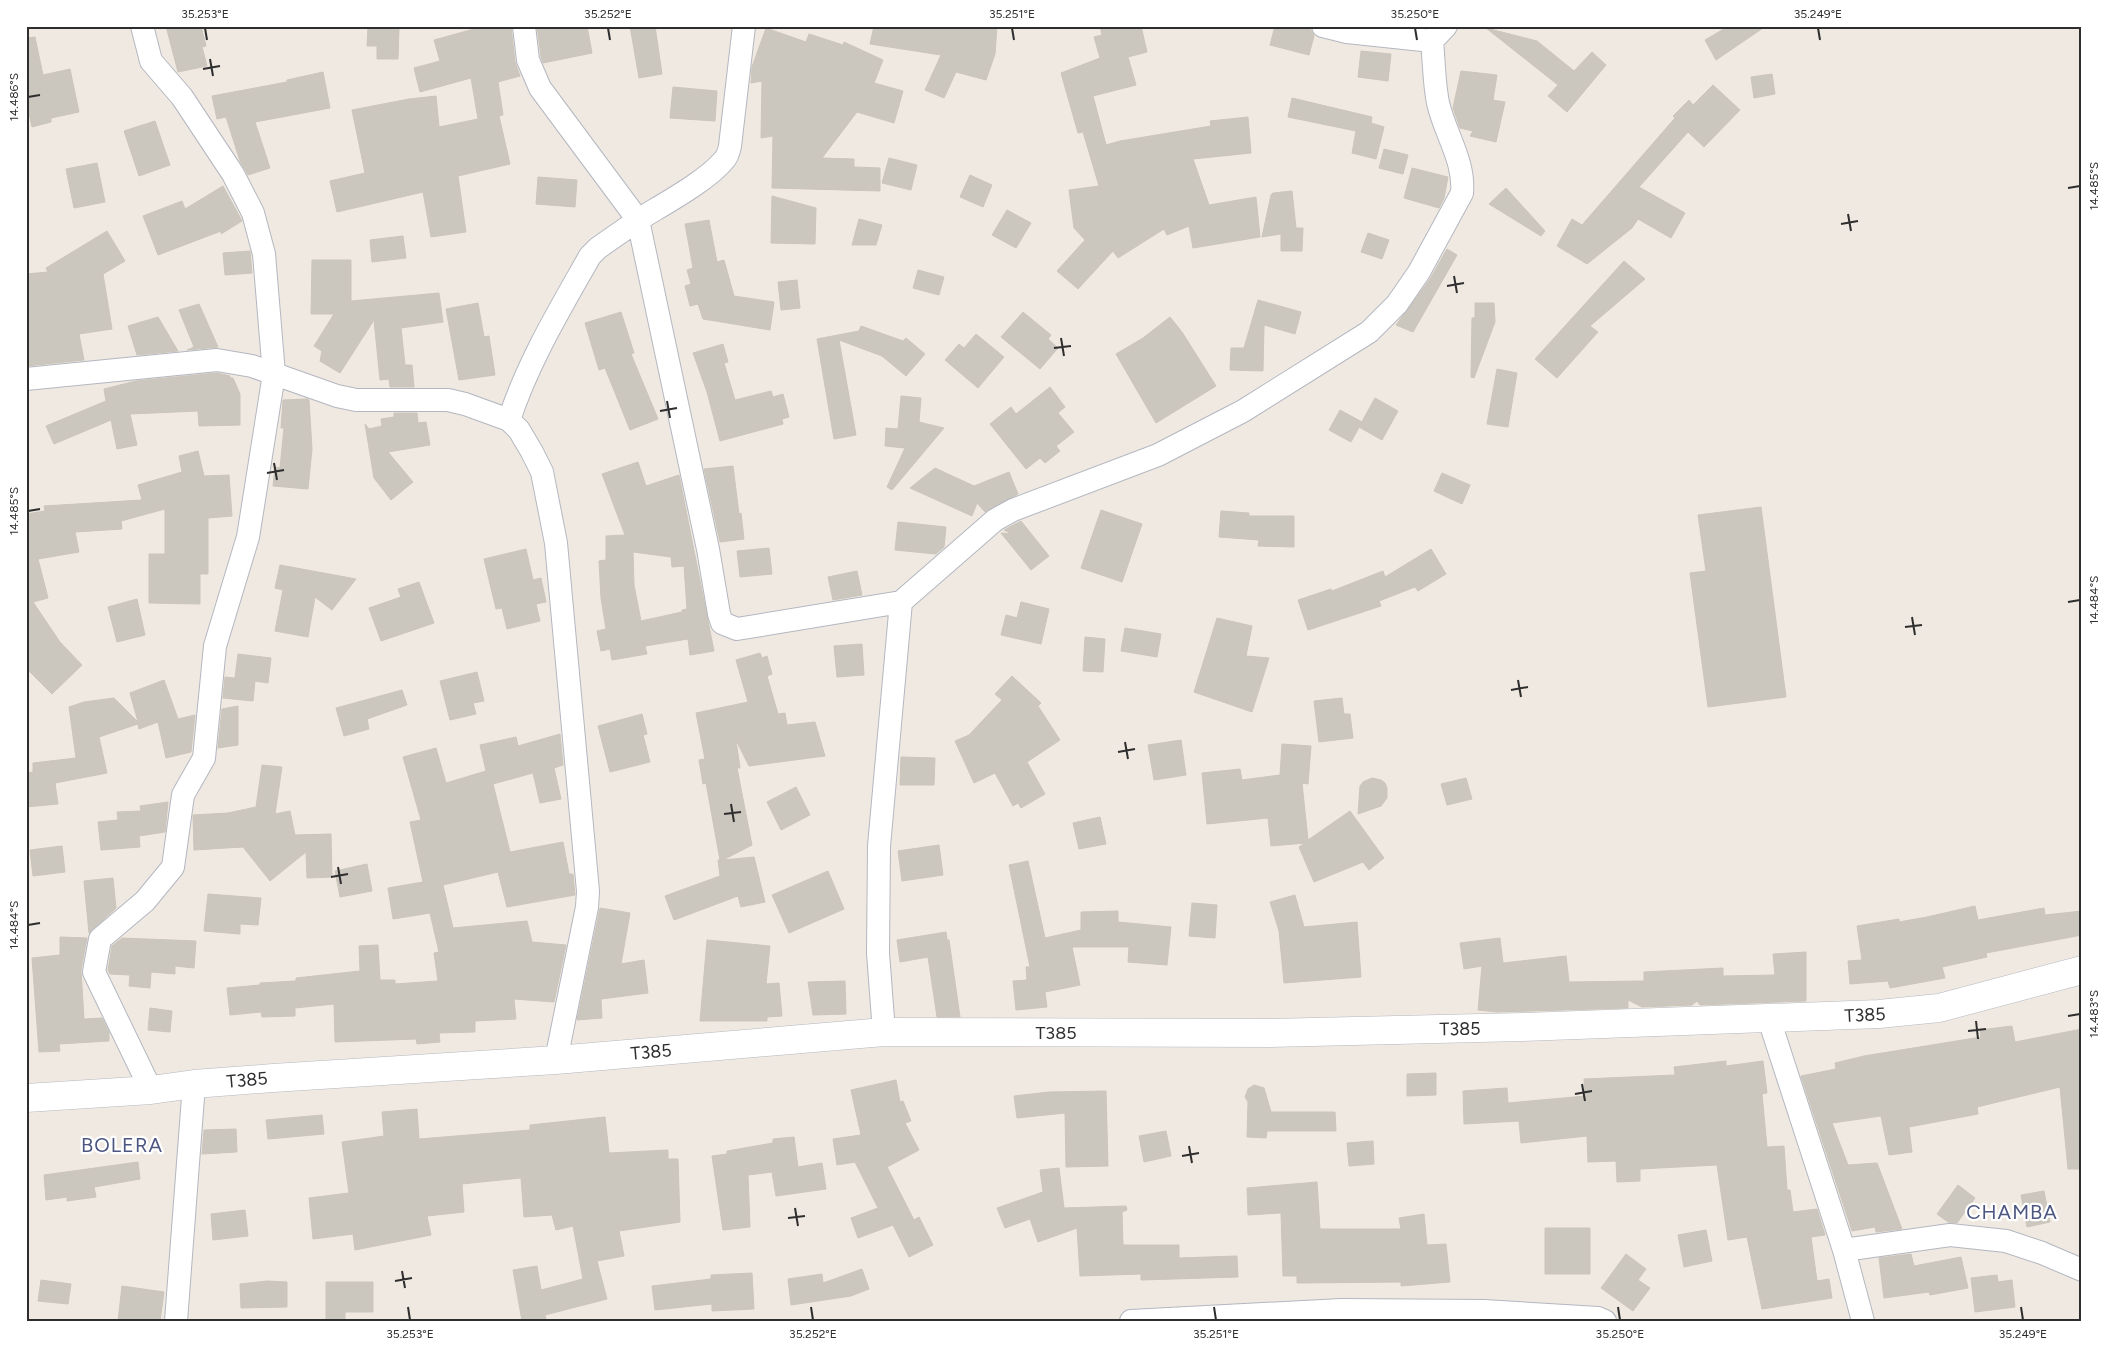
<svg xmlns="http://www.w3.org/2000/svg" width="2108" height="1347" font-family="Figtree,sans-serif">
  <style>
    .building { fill: #cbc7bf; stroke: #cbc5ba; fill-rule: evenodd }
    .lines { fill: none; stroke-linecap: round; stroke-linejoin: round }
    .street-casing { stroke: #b4b7c1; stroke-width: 24 }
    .secondary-casing { stroke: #b4b7c1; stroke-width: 29 }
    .street { stroke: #fff; stroke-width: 22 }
    .secondary { stroke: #fff; stroke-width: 28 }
    .ticks { fill: none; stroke: #2e2e2e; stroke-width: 2 }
    .labels { text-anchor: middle; stroke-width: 4.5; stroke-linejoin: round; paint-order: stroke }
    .street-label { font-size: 18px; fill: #2e2e2e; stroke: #fff }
    .quarter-label { font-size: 20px; letter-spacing: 1px; fill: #4d5680; stroke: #fff }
    .neatline { fill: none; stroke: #2e2e2e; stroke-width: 2 }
    .ticks-label { font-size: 12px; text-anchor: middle; fill: #2e2e2e }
  </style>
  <rect width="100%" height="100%" fill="#efe9e1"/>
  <path class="building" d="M166,26h35l5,20 -4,1 5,19 -29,6z
    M485,26h26l4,36 5,14 -22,6 5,33 -4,1 11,48 -52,12 8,56 -35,5 -8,-45 -86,20 -7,-31 35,-8 -13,-63 57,-11 27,-3 3,31 39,-8 -7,-41 -51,14 -6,-24 26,-7 -6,-21z
    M537,26h50l5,27 -49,10 -2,-6z
    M630,26h25l7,48 -23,4z
    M874,26h123l-2,28 -9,26 -30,-8 -12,26 -19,-8 16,-35 -71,-11z
    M1100,26h41l6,26 -19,5 8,28 -43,11 13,49 14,-4 91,-15 -1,-5 38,-4 3,36 -58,6 16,46 47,-8 4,40 -67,11 -4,-22 -22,9 -3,-6 -46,29 -5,-7 -35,38 -21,-18 28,-31 -11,-12 -5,-38 30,-4 -16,-54 -5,1 -17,-60 39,-15 -6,-21 8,-2z
    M1275,26h20l16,4 3,6 -5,19 -39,-10z
    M1729,26h37l-50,34 -11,-20z
    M368,27l31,1 -1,31h-21v-13h-10z
    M766,28l40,14 3,-8 34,11 1,-3 39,18 -9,23 29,8 -9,32 -37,-11 -35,46 32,1v8l26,1v23l-108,-3 1,-52 -12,2 1,-57 -11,2 1,-16z
    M1486,28l51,13 37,30 18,-19 14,13 -39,47 -19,-16 10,-11z
    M35,37l8,38 27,-6 9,43 -28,6v4l-19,5 -6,-27v-62z
    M1361,51l30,3 -3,27 -30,-4z
    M1461,71l36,4 -4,25 12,2 -9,40 -26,-6 3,-5 -13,-3 -7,-20z
    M323,72l7,36 -75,14 15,46 -22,7 -8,-14 -14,-44 -9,2 -5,-23 75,-14v-2z
    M1772,74l3,20 -21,4 -3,-21z
    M1713,85l27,25 -36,37 -16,-15 -49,55 46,26 -14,25 -33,-19 -6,9 -45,36 -30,-18 15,-27 10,6 93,-107 -2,-2 16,-16 4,5z
    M673,87l44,4 -2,30 -45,-3z
    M1292,98l80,19 -1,6 13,4 -8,32 -24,-6 4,-22 -68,-14z
    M155,121l15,44 -31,11 -15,-45z
    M1384,149l24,6 -5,19 -24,-6z
    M889,158l28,7 -6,25 -29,-7z
    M97,163l8,39 -31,6 -8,-39z
    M1412,168l36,9 -4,21 -5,10 -35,-10z
    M970,175l22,10 -9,22 -23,-10z
    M538,177l39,3 -2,27 -39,-3z
    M223,186l19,35 -21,13v-3l-63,24 -15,-39 39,-15 3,8z
    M1506,188l39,43 -4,5 -52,-32z
    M1292,191l4,37h7l-1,23h-21v-17l-19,3 9,-42 2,-2z
    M772,196l44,12 -1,36 -44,-1z
    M1007,210l24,13 -15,25 -24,-13z
    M859,219l23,6 -6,20h-24z
    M709,220l8,42 7,-2 10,36 40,6 -4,28 -67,-11 -5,-15 -8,2 -5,-20 6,-2 -4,-14 6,-2 -8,-44z
    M107,231l18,30 -22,13 9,55 -33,5 5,26 -58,6v-92l22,-2 -2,-4z
    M1368,233l21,7 -7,19 -21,-7z
    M403,236l3,22 -34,4 -2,-22z
    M1447,249l10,6 -44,77 -17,-7 34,-46z
    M250,251l2,22 -27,2 -2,-22z
    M312,260h39v41l88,-8 4,29 -42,6 4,37h7l2,22h-24l-1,-8 -9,1 -6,-60 -34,53 -20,-12 2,-10 -8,-5 20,-32h-23z
    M1624,261l21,18 -55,47 8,6 -41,46 -22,-19z
    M918,270l26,7 -5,18 -26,-7z
    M797,280l3,28 -19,2 -3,-28z
    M1258,300l43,12 -6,22 -31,-9 -1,46 -33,-1 1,-22h13z
    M478,303l6,34 5,-1 6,39 -36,5 -13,-71z
    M1475,303h19l1,19 -21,56 -3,-1 1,-59h3z
    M199,304l19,43 -31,3 7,-3 -15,-37z
    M621,312l13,41 -3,1 27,65 -28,11 -25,-62 -6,2 -14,-47z
    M1023,312l28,23 -3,4 10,9 -18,21 -39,-32z
    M158,317l20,34 -41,4 -9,-29z
    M1170,317l12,15 34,54 -60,37 -40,-69 27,-16z
    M861,326l42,15 3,-3 19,16 -19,22 -24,-20 -43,-16 17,95 -22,4 -17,-100 42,-8z
    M976,334l28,23 -26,31 -33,-28 14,-16 5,4z
    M723,344l5,18 -4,1 11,37 36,-9 2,6 10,-3 6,23 -7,2 1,5 -63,17 -13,-49 -14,-39z
    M1497,369l20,4 -9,54 -21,-3z
    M217,373l13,3v2h3l7,16v31l-41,1 -1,-15 -68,3 7,31 -20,4 -6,-29 -57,24 -8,-18 60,-25 -2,-12 32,-8z
    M1050,387l15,20 -7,6 16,19 -18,14 4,5 -15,12 -5,-5 -14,11 -36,-45 21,-17 5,7z
    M901,396l20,2 -2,24 25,6 -52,62 -5,-3 18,-39 -20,-2 1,-18 12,1z
    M1375,398l23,13 -16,29 -23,-13z
    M307,399l2,1 3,49 -4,40 -35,-3 2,-19 5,1 4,-40h-3l2,-28z
    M1340,410l22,12 -11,20 -22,-12z
    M394,413h23l1,10 8,-1 4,23 -42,7 25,30 -22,18 -17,-22 -9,-54 4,5 13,-3 -1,-7 13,-2z
    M198,451l6,25 25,-1 3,41 -24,2v56h-8v30l-51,-1v-49h16v-45l-44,12 1,8 -47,3 4,20 -41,7 10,39 -15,4 27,40 22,23 -30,29 -26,-26v-154l19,-3 -1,-5 98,-6 -4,-15 44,-13 -3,-16z
    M638,462l8,24 33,-11 35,176 -24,4 -2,-16 -43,7 2,8 -35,6 -2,-11 -9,2 -4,-20 9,-2 -5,-31 -2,-37 7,-1v-24l19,-1 -23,-61zM633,552l38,5 1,10 12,-1 3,43 -5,1v2l-41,9 -7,-36z
    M733,466l6,48 2,-1 3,26 -24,3 -16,-73z
    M935,468l39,18 35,-14 9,22 -33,18 -8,-9 -5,13 -62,-28z
    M1442,473l28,12 -8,19 -28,-13z
    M1761,507l25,190 -78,10 -18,-134 16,-2 -8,-56z
    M1101,510l41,14 -20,58 -41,-14z
    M1221,511l28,2v3h45v31l-36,-1 1,-6 -40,-3z
    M1021,521l28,35 -18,14 -30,-37 11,1 -8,-4z
    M898,522l48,5 -2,20 -8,7 -41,-4z
    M769,548l3,26 -32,3 -3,-26z
    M526,549l7,31 8,-2 5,24 -10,2 4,17 -33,8 -5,-21 -6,1 -12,-50z
    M1431,549l15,25 -28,17 -3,-4 -36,14 2,5 -73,24 -10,-30 33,-11 1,2 51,-20 2,6z
    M280,565l76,14 -24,31 -17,-13 -7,40 -33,-6 8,-41 -8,-2z
    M857,571l5,24 -29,5 -5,-23z
    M419,582l15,41 -53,18 -12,-33 32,-11 -3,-8z
    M137,599l8,36 -28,7 -9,-35z
    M1021,602l28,7 -8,35 -40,-9 5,-20 11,3z
    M1217,618l35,8 -6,30 23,2 -17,54 -58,-20z
    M1125,628l36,6 -4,23 -36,-6z
    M1085,637l20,2 -2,33 -20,-1z
    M862,644l2,31 -27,2 -3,-31z
    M760,653l2,5 5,-2 5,18 -5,2 11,38 7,-1 2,12 28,-3 10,34 -76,10 -13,-26 4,28h-3l15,77 -29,15 31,-3 11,45 -24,5 -3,-11 -64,24 -9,-24 55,-20 -2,-16h2l-14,-77 -3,1 -4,-24 6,-1 -9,-46 52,-11 -12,-42z
    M238,654l33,4 -3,25 -13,-2 -2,20 -30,-3 2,-21 10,1z
    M477,672l7,29 -11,2 3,11 -26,6 -10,-39z
    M1012,676l29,27 -3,3 22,34 -33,22 18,32 -24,14 -3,-5 -5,3 -18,-33 -21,10 -19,-42 14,-6 33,-35 -7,-6z
    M164,680l14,39 17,-4 -4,37 -25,6 -8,-36 -19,7 -1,-5 -39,13 8,36 -52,10 3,21 -32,3v-34l7,-1v-9l43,-5 -7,-51 15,-5 30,-4 24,24 -8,-29z
    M402,690l5,15 -40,14 2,10 -25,7 -8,-28z
    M1342,698l2,16h6l3,24 -34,4 -5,-41z
    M238,706v39l-20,3 4,-39z
    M642,714l5,20 -4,1 7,27 -40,10 -12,-46z
    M560,734l3,31 -9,3 7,31 -21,4 -7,-30 -40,11 17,68 53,-10 6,32h4l2,21 -68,12 -9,-35 -55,13 10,43 74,-7 5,21 34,3 -12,57 -40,-3 2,20 -41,2v11l-36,1 1,9 -23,2 -1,-5 -81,3 -1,-38 -39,4v8l-33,1 -1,-5 -31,3 -3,-27 33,-3v-2l36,-2v-3l64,-7 -1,-25 19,-1 2,35h15v4l43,-3 -4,-28 5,-1 -9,-39 -37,6 -5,-31 35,-6 -13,-60 11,-2 -18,-63 33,-9 10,35 40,-12 -6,-26 36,-8 2,9z
    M1181,740l5,35 -32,5 -6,-35z
    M1282,744l29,2 -3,38 -6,-1 6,57 42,-29 34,47 -15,12 -6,-8 -49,20 -15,-35 6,-4 -34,3 -3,-28 -61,6 -5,-51 38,-4 2,11 38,-5z
    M901,757l34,1 -1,27h-34z
    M262,765l20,2 -7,47 15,-3 5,24 36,-1 1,43 -25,1 -1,-26 -36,29 -27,-34 -49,3 -1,-35 35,-2 28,-6z
    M1372,778l9,2 4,3 2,5v10l-6,8 -23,8 2,-28 3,-4z
    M1466,778l6,21 -25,6 -6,-21z
    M796,787l14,28 -29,15 -14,-28z
    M168,802l-3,30 -26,4 1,11 -39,3 -3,-28 20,-2 -1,-8 24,-1 -1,-5z
    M1100,817l6,27 -27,5 -6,-26z
    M939,845l4,30 -41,6 -4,-30z
    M62,846l3,26 -32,4 -3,-26z
    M1028,861l17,77 36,-8v-18l37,-1v11l53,5 -4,38 -39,-3 1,-15h-57l8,38 -35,7 2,15 -31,3 -3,-29 14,-1 -1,-13h4l-21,-102z
    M367,864l5,27 -32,6 -5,-26z
    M828,871l16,38 -55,24 -17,-38z
    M113,878l3,30 -27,25 -5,-52z
    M208,894l53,4 -3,27 -18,-1v10l-36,-3z
    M1295,895l9,32 53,-5 4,55 -77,6 -5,-52 -9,-29z
    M1192,903l25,2 -2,33 -26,-2z
    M1975,906l3,14 66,-12 1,7 37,-4v24l-96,18 1,4 -45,10 3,11 -55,10 -2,-7 -38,3 -2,-23 14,-1 -5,-34 42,-7v3l28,-5z
    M600,908l30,5 -9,51 23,-4 4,33 -47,6 1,19 -25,2z
    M946,932l1,8h2l11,77h-23l-9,-60 -28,5 -3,-22z
    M60,937l27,1 -6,32 3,49 18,-1 7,14v9l-50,3 1,7 -21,1 -7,-94 28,-3z
    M122,938l74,3 -2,27 -19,-2v8l-24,-2 -1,16 -21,-2 1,-11 -20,-1 -2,-4 4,-24z
    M1500,938l3,25 63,-7 3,26 75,-1v-9l79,-4v8l52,-1 -2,-21 33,-2v49l-106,4 -3,-4 -5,4 -50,2 -14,-7v8l-130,4 -20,-2 4,-44 -18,3 -4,-26z
    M707,940l63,6 -4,38 13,-1 3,33 -15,1v4h-67z
    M845,981l1,33 -33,1 -5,-33z
    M150,1008l22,3 -2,21 -22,-2z
    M2012,1026l3,16 67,-13v140h-14l-8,-82 -83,20 1,7 -69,13 3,25 -23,3 -8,-39 -49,7 16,42 29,-2 25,66 -26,3 -1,-5 -23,4 -51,-155 35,-7 -1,-6 29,-7 117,-19 -1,-7z
    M1726,1061v5l37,-5 4,32 -5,1 5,53 17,-1 3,44h3l3,22 24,-3 8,26 -14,2 6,44 12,-2 3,19 -70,11 -15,-72 -19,3 -11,-75 -77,4v12l-23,1 -1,-21 -28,1 -1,-26 -66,7 -2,-22 -55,3 -1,-33 44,-3 1,15 77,-7 -1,-17 91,-4 -1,-8z
    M1436,1073v22l-29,1v-22z
    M896,1080l4,22 3,-1 8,20 -6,2 14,27 -32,17 27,53 5,-3 14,28 -24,12 -16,-32 -35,13 -7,-20 27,-10 -23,-46 -18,3 -4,-26 28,-4 -10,-45z
    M1254,1085l10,3 7,24h64l1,19h-69l-1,7 -19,-1 1,-35 -3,-5 3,-8z
    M1106,1091l2,75 -42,1 -1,-54 -48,5 -3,-22 35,-4z
    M417,1109l2,30 111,-9v-5l75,-8 4,36 59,-3v9h10l2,63 -61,9 5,25 -27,5 10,38 -62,16 1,4 -12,2h-12l-9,-51 24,-4 4,24 42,-11 -10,-53 -17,4 -4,-15 -28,2 -3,-39 -59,6 2,28 -37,4 4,19 -76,15 -2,-16 -40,5 -4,-41 40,-5 -7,-51 42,-6 -2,-24z
    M322,1115l2,19 -56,5 -2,-19z
    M236,1129l1,23 -35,2 2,-24z
    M1166,1131l5,25 -27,6 -5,-26z
    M794,1137l4,30 24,-4 4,26 -50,7 -4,-24 -24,3 2,52 -27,3 -11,-74 15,-2v-3l46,-8v-4z
    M1373,1141l1,23 -25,2 -2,-23z
    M138,1162l2,17 -46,8 2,10 -29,4v-4l-21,3 -2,-25z
    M1059,1168l5,40 62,-2 1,4 -5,2 1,33h56v13l58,-2 1,21 -97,3v-6l-61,2 -3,-48 -39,14 -8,-23 -25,9 -8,-20 46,-16 -3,-22z
    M1317,1182l3,47h81l-2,-11 25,-4 3,31 19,-1 4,38 -49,4v-4l-104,1v-7h-14l-2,-63 -33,2 -1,-27z
    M1958,1185l17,13 -18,25 -9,-1 -11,-8z
    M2044,1191l6,31 -23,5 -6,-32z
    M245,1210l3,26 -35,4 -2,-26z
    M1545,1228h45v46h-45z
    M1706,1230l6,31 -28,6 -6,-32z
    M1626,1254l20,15 -8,11 12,8 -17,23 -32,-23z
    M1911,1254l3,12 47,-9 7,31 -38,7 -1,-3 -45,6 -5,-40z
    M862,1269l7,20 -18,7 -60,9 -3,-26 34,-5 1,9z
    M752,1273l2,36 -42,2v-7l-57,6 -3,-24 59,-7v-4z
    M1997,1275l1,7 14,-2 3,27 -40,5 -4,-34z
    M41,1280l30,4 -3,20 -30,-3z
    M267,1281l20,1v25l-46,1 -1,-24z
    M326,1282h47v30h-28v9l-19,-1z
    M122,1286l42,6 -4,29h-42z"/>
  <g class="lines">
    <g class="street-casing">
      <path id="street" d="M142,26l9,35 31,36 51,77 20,39 11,41 10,120 -26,163 -33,109 -11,112 -21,37 -10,72 -28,34 -45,38 -6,33 57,118
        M524,26l4,34 12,28 98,132 -40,28 -8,8c-30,53 -62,106 -81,164l10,10 13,22 10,20 14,71 32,348 -1,16 -31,153
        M744,26l-14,120c-1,5 -2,10 -6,14 -17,21 -62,45 -86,60l70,329 11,65 3,9 15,6 164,-27
        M1323,26l24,6 85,9
        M26,379l191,-19 35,6 85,30 19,4h92l17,4 44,16
        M1769,1019l75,231 19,71
        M884,1032l-6,-79 1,-107 22,-244 94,-82 18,-10 145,-55 85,-44 126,-79 28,-28 22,-32 43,-79c3,-32 -17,-59 -24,-90 -4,-20 -4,-42 -6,-62l14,-15
        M1844,1250l106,-15 56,6 36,12 40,17
        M176,1321l18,-237
        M1131,1321l210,-11 143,1 114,7 7,3"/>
    </g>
    <g class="secondary-casing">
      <path id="secondary" d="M26,1098l125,-8 43,-6 79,-6 283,-18 328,-28 386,1 252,-6 357,-13 60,-6 143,-38"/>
    </g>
    <use href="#street" class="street"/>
    <use href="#secondary" class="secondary"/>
  </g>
  <path class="ticks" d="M205,28l2,12M608,28l2,12M1012,28l2,12M1415,28l2,12M1818,28l2,12M210,59l3,17M203,69l17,-3M28,97l12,-2M2068,188l12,-2M1848,214l3,17M1841,224l17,-3M1454,276l3,17M1447,286l17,-3M1061,338l3,18M1054,348l17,-2M667,401l3,17M660,411l17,-3M274,463l3,17M267,473l17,-3M28,511l12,-2M2068,602l12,-2M1912,617l3,18M1905,627l17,-2M1518,680l3,17M1511,690l17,-3M1125,742l3,17M1118,752l17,-3M731,804l3,18M724,814l17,-2M338,867l3,17M331,877l17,-3M28,925l12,-2M2068,1016l12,-2M1976,1021l2,18M1968,1031l18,-2M1582,1084l3,17M1575,1094l17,-3M1189,1146l3,17M1182,1156l17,-3M795,1208l3,18M788,1218l17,-2M402,1271l3,17M395,1281l17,-3M408,1307l2,13M811,1307l2,13M1214,1307l2,13M1618,1307l2,13M2021,1307l2,13"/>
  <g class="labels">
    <g class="street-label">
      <text transform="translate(1865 1015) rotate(-3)" y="6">T385</text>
      <text transform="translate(1460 1029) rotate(-1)" y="6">T385</text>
      <text x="1056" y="1039">T385</text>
      <text transform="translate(651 1052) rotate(-5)" y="6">T385</text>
      <text transform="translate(247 1080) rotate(-5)" y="6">T385</text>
    </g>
    <g class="quarter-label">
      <text x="122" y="1152">BOLERA</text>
      <text x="2012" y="1219">CHAMBA</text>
    </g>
  </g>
  <rect width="2108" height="1347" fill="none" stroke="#ffffff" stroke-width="55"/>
  <rect x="28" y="28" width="2052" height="1292" class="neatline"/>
  <g class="ticks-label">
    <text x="205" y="18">35.253°E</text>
    <text x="608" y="18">35.252°E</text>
    <text x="1012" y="18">35.251°E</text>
    <text x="1415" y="18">35.250°E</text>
    <text x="1818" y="18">35.249°E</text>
    <text transform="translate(14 97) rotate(-90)" y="4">14.486°S</text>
    <text transform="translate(2094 186) rotate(-90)" y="4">14.485°S</text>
    <text transform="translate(14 511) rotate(-90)" y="4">14.485°S</text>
    <text transform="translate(2094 600) rotate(-90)" y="4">14.484°S</text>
    <text transform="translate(14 925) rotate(-90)" y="4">14.484°S</text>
    <text transform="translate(2094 1014) rotate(-90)" y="4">14.483°S</text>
    <text x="410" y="1338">35.253°E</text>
    <text x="813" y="1338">35.252°E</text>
    <text x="1216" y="1338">35.251°E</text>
    <text x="1620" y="1338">35.250°E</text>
    <text x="2023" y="1338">35.249°E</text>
  </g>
</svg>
